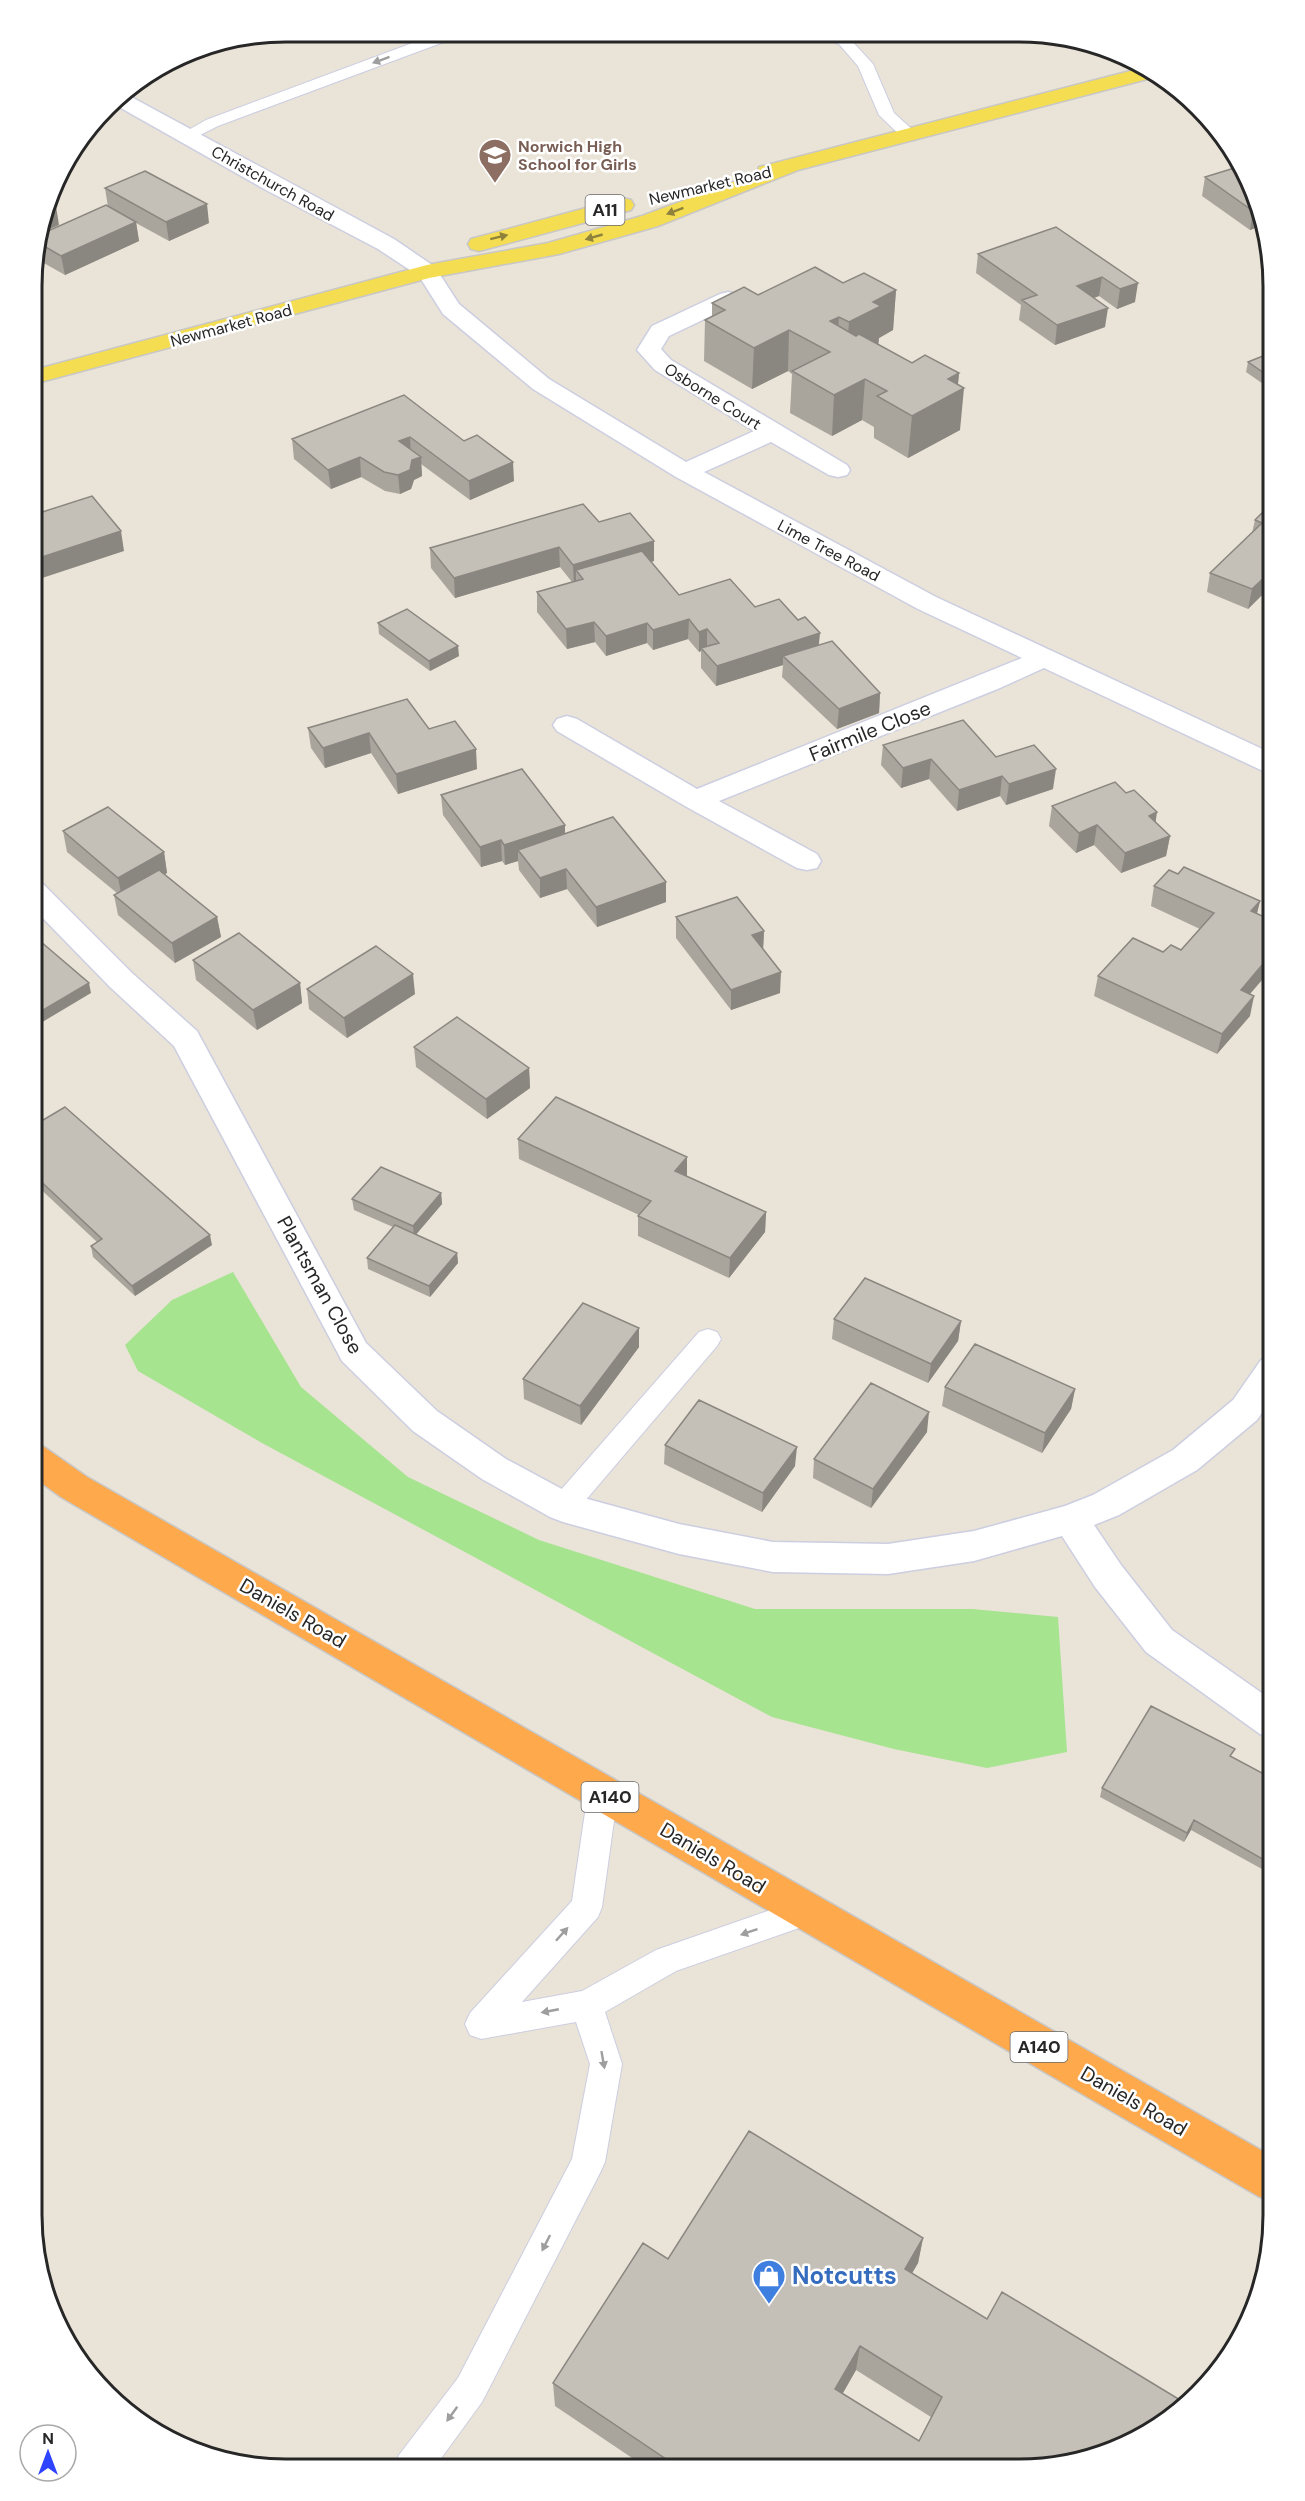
<svg xmlns="http://www.w3.org/2000/svg" width="1305" height="2501" font-family="'DM Sans',sans-serif">
  <style>
    .green { fill: #a6e490 }
    .lines { fill: none; stroke-linecap: round; stroke-linejoin: round }
    .lane-casing { stroke: #cccee1; stroke-width: 2 }
    .street-casing { stroke: #cccee1; stroke-width: 3 }
    .primary-casing { stroke: #c7c7c7; stroke-width: 3 }
    .highway-casing { stroke: #c7c7c7; stroke-width: 3 }
    .lane { fill: #fff; fill-rule: evenodd }
    .street { fill: #fff; fill-rule: evenodd }
    .primary { fill: #f5dd51; fill-rule: evenodd }
    .highway { fill: #ffa94d; fill-rule: evenodd }
    .wall { fill: #a9a59d; fill-rule: evenodd }
    .shaded-wall { fill: #8a8680 }
    .building { fill: #c5c0b7; stroke: #8a8680; stroke-width: 1.5; fill-rule: evenodd }
    .oneway { fill: #9e9e9e }
    .oneway2 { fill: #8e823c }
    .labels { text-anchor: middle; stroke-width: 5; stroke-linejoin: round; paint-order: stroke }
    .far-education-label { font-size: 16px; font-weight: bold; fill: #785e54; stroke: #fff; text-anchor: start }
    .far-street-label { font-size: 16px; fill: #272727; stroke: #fff }
    .shield { fill: #fff; stroke: #686868; stroke-width: 1.5 }
    .shield-label { font-size: 18px; font-weight: bold; fill: #272727 }
    .street-label { font-size: 20px; fill: #272727; stroke: #fff }
    .near-shop-label { font-size: 24px; font-weight: bold; fill: #366cbe; stroke: #fff; text-anchor: start }
    .rim { fill: none; stroke: #272727; stroke-width: 3 }
  </style>
  <rect width="100%" height="100%" fill="#eae3d7"/>
  <path class="green" d="M233,1272l68,115 107,90 131,63 216,69h217l86,8 9,135 -80,16 -93,-19 -122,-32 -510,-274 -124,-72 -13,-26 47,-45z"/>
  <g class="lines">
    <g class="lane-casing">
      <path id="lane" d="M442,32l21,1 -3,3 -242,90 -26,13h-12l-2,-3 28,-16z
        M467,33h33c-7,7 -22,6 -31,3z
        M821,35h21l7,3 24,26 21,49 22,20 2,3 -2,3h-12l-25,-24 -21,-49 -19,-22 -15,-6z
        M708,1329l9,3 4,7 -4,7 -144,169 -10,3 -10,-3 -4,-8 4,-8 146,-167z
        M603,1779l11,4 4,9 -16,115 -4,10 -76,85 60,-11 74,-41 149,-52 11,4 5,10 -5,10 -140,49 -71,41 17,52 -17,98 -5,11 -118,229 -48,66h-40l5,-13 59,-77 114,-219 18,-95 -14,-42 -95,17 -11,-4 -5,-11 5,-11 102,-112 16,-109 4,-9z"/>
    </g>
    <g class="street-casing">
      <path id="street" d="M122,92l272,147 41,28 24,37 90,75 137,83 68,-31 -99,-61 -18,-20 15,-24 68,-32 8,-2 8,2 3,5 -3,5 -67,32 -8,13 10,11 176,105 3,5 -3,5 -9,2 -9,-2 -58,-33 -67,30 232,125 337,157v20l-10,-3 -219,-103 -44,20 -281,113 98,53 4,7 -4,7 -10,2 -10,-2 -112,-62 -128,-75 -4,-6 4,-6 10,-3 10,3 120,70 325,-131 -104,-49 -242,-132 -143,-88 -90,-75 -24,-38 -41,-27 -112,-59 -154,-87z
        M33,881l10,3 89,89 65,58 169,312 71,68 69,48 67,36 106,29 94,18 115,2 86,-13 91,-25 28,-11 80,-45 60,-50 28,-40 12,-4v40l-16,24 -60,50 -78,45 -25,10 27,40 51,65 101,71v38l-13,-5 -114,-82 -51,-65 -33,-51 -88,25 -86,13 -115,-2 -94,-18 -116,-32 -13,-5 -68,-38 -69,-48 -71,-70 -168,-315 -64,-59 -77,-79z"/>
    </g>
    <g class="primary-casing">
      <path id="primary" d="M1146,67l13,9 -361,94 -140,56 -99,28 -130,24 -396,106 1,-14 393,-105 121,-22 94,-27 115,-43 2,-6z
        M623,198l8,2 3,5 -3,5 -152,41 -8,-2 -3,-5 3,-5z"/>
    </g>
    <g class="highway-casing">
      <path id="highway" d="M32,1443l12,4 43,30 1186,680v45l-15,-6 -150,-87 -1047,-612 -29,-21z"/>
    </g>
    <use href="#lane" class="lane"/>
    <use href="#street" class="street"/>
    <use href="#primary" class="primary"/>
    <use href="#highway" class="highway"/>
  </g>
  <path class="wall" d="M1205,177l55,28 3,20 -13,5 -48,-34z
    M105,188l104,35 -40,18 -33,-18 3,18 -74,34 -30,-17 -1,-5 5,-18 69,-28z
    M1056,227l79,75 -18,7 -18,-13 -5,2 11,29 -50,18 -36,-25 2,-15 -45,-32 2,-19z
    M843,283l53,7 -3,40 -14,8 -1,6 34,19 47,10 -1,12 2,45 -52,28 -34,-20v-11l-12,-7 -30,16 -42,-23 2,-39 -4,-3 -36,18 -48,-28 1,-41 7,-3v-14z
    M1273,352v39l-27,-19 2,-10z
    M404,395l110,86 -44,19 -49,-36 1,12 -8,4 -3,9 -11,5 -15,-3 -24,-14 -30,12 -37,-30 -2,-20z
    M1273,516v84l-11,-5 -14,14 -41,-17 3,-19 42,-40 3,-13z
    M599,522l55,39 -3,1 28,33 76,12 64,38 61,48 -1,20 -42,16 -55,-52 1,-12 -67,21 -15,-18v-17l-2,1 -11,-13 -35,11 -6,-7 -41,13 -11,-14 -28,7 -30,-37v-20l35,-10 -12,-15 -105,31 -24,-30 -1,-20z
    M378,623l81,33 -29,15 -51,-37z
    M308,728l121,1 48,40 -79,25 -27,-41 -46,15 -14,-20z
    M883,745l113,12 57,32 -47,16 -6,-9 -43,15 -28,-32 -28,9 -20,-23z
    M441,795l124,30v9l101,68 -69,25 -30,-38 -27,9 -21,-28 -1,-9 -13,4 -3,-4 -21,6 -38,-52z
    M1052,806l104,16 14,14 -4,20 -45,17 -27,-28 -18,8 -27,-27z
    M63,831l101,21 3,21 -2,1 52,43 4,20 -46,26 -57,-48 -4,-20 3,-2 -50,-41z
    M1178,874l82,27 -3,12 16,8v46l-23,27v22l-33,38 -123,-58 4,-20 65,-24 18,-2 19,-21 -49,-23 3,-20z
    M676,917l88,14 -1,18 17,44 -49,17 -55,-72z
    M193,960l107,23 2,20 -45,27 -61,-50z
    M307,989l108,5 -68,44 -38,-29z
    M414,1047l115,21 1,20 -43,31 -71,-52z
    M33,1126l179,119 -77,51 -42,-39 -2,-11 6,-4 -64,-60z
    M518,1139l169,37 79,36 -1,20 -36,46 -91,-42v-20l1,-1 -120,-56z
    M441,1193l1,11 -26,30 41,19 1,10 -28,34 -62,-28 -1,-11 26,-31 -39,-17 -2,-11z
    M834,1319l127,2 -3,20 -30,42 -96,-44z
    M639,1328v19l-58,78 -57,-26 -1,-20z
    M945,1387l130,2 -4,20 -29,44 -100,-47z
    M927,1432l-56,76 -58,-30 1,-19z
    M665,1445l130,21 -33,46 -98,-48z
    M1232,1757l41,22v96l-82,-45 -7,12 -84,-45 2,-9z
    M923,2238l-5,25 -6,10 75,46 32,150 -372,-1 -92,-62 -2,-23 115,-124zM856,2370l75,47 -12,24 -76,-48z"/>
  <path class="shaded-wall" d="M207,204l2,19 -40,18 -3,-19z
    M56,206l3,19 -20,9 8,-24z
    M1261,208l2,17 -13,5 3,-19z
    M136,222l3,19 -74,34 -4,-19z
    M1102,277l-3,19 -25,9 3,-19z
    M1138,283l-3,19 -18,7 3,-20z
    M896,290l-3,40 -14,8 -1,9 -32,16 3,-41 24,-20z
    M1108,308l-3,19 -50,18 2,-20z
    M839,317l-3,41 -6,-37z
    M789,330l-1,41 -36,18 2,-41z
    M959,373l-2,19 7,-4 -4,42 -52,28 4,-42 36,-37z
    M865,379l-3,41 -30,16 2,-41z
    M410,437l1,19 -12,-15z
    M360,457l1,20 -30,12 -3,-19z
    M421,457l1,19 -8,4 -3,9 -11,5 -2,-19 14,-15z
    M513,462l1,19 -44,19 -1,-19z
    M121,531l3,20 -91,30v-21z
    M654,541v20l-71,21v-3l-7,-9v14l-2,1 -1,-20z
    M559,547l1,20 -105,31 -1,-20z
    M1267,575l-5,20 -14,14 4,-20z
    M689,619l-1,20 -35,11v-20z
    M594,622l1,20 -28,7 -1,-20z
    M647,623v20l-41,13v-20z
    M707,629v20l-6,-1v3l-2,1v-20z
    M820,633l-2,20 -35,3v9l-67,21 1,-20z
    M458,646l1,10 -29,15 -1,-10z
    M880,693l-1,20 -42,16 2,-20z
    M369,733l2,20 -46,15 -2,-20z
    M476,749l1,20 -79,25 -2,-20z
    M931,759l-2,20 -28,9 2,-20z
    M1056,769l-3,20 -47,16 3,-21z
    M1002,776l-2,20 -43,15 2,-21z
    M1157,812l-3,21 -5,-17z
    M565,825v20l-47,5v11l-13,4 -1,-20z
    M1097,825l-3,20 -18,8 3,-20z
    M1170,836l-4,20 -45,17 4,-20z
    M501,840l1,21 -21,6 -1,-20z
    M164,852l3,21 -45,25 -4,-20z
    M566,869l1,20 -27,9v-20z
    M666,882v20l-69,25 -1,-20z
    M1260,901l-5,20 -4,-10z
    M217,917l4,20 -46,26 -3,-20z
    M764,931l-1,20 -11,-16z
    M1273,952v15l-37,43 5,-20z
    M781,972l-1,21 -49,17v-20z
    M413,974l2,20 -68,44 -3,-20z
    M89,983l2,10 -57,34 -1,-11z
    M300,983l2,20 -45,27 -4,-20z
    M1254,996l-4,20 -33,38 5,-20z
    M529,1068l1,20 -43,31 -1,-20z
    M687,1157v20l-12,-6z
    M441,1193l1,11 -28,33 -1,-11z
    M766,1212l-1,20 -36,46 1,-20z
    M210,1235l2,10 -77,51 -3,-10z
    M457,1253l1,10 -28,34 -1,-11z
    M961,1321l-3,20 -30,42 3,-19z
    M639,1328v19l-58,78 -1,-19z
    M1075,1389l-4,20 -29,44 3,-20z
    M929,1412l-2,20 -56,76 2,-19z
    M797,1447l-2,19 -33,46 1,-19z
    M1194,1820l-3,10 -7,12 3,-9z
    M923,2238l-5,25 -18,31 5,-25z
    M860,2346l-4,24 -24,42 3,-23z"/>
  <path class="building" d="M1241,166l19,39 1,3 -8,3 -48,-34z
    M145,171l62,33 -41,18 -61,-34z
    M49,202l7,4 -9,4z
    M106,205l30,17 -75,34 -24,-14 2,-7z
    M1056,227l82,56 -18,6 -18,-12 -25,9 31,22 -51,17 -35,-25 15,-5 -59,-41z
    M815,267l28,16 21,-10 32,17 -23,12 8,4 -32,16 -10,-5 -9,4 26,15 3,-2 53,29 13,-8 34,18 -11,6 16,9 -52,28 -35,-20 10,-5 -22,-12 -31,16 -42,-24 38,-19 -41,-22 -35,18 -49,-28 20,-10 -13,-7 32,-16 14,8z
    M1273,352v27l-25,-17z
    M404,395l60,46 13,-6 36,27 -44,19 -59,-44 -11,4 22,16 -9,3 -2,10 -12,5 -14,-3 -24,-15 -32,13 -36,-31z
    M92,496l29,35 -88,29v-45z
    M583,504l16,18 31,-9 24,28 -81,24 -14,-18 -105,31 -24,-30z
    M1263,512l10,4v62l-6,-3 -15,14 -42,-16 52,-50 -7,-3z
    M642,551l37,44 51,-16 25,28 24,-8 19,21 7,-3 15,16 -103,33 -16,-18 18,-5 -12,-14 -8,3 -10,-13 -36,11 -6,-7 -41,13 -12,-14 -28,7 -29,-37 46,-13 -7,-9z
    M407,609l51,37 -29,15 -51,-38z
    M832,641l48,52 -41,16 -56,-53z
    M407,699l22,30 26,-8 21,28 -80,25 -27,-41 -46,15 -15,-20z
    M963,720l33,37 38,-12 22,24 -47,15 -7,-8 -43,14 -28,-31 -28,9 -20,-23z
    M522,769l43,56 -61,20 -3,-5 -21,7 -39,-52z
    M1115,782l11,11 8,-3 23,22 -8,4 21,20 -45,17 -28,-28 -18,8 -27,-27z
    M108,807l56,45 -46,26 -55,-47z
    M613,817l53,65 -70,25 -30,-38 -26,9 -22,-28z
    M1184,867l76,34 -9,10 22,10v31l-32,38 13,6 -32,38 -124,-58 35,-38 30,14 8,-7 10,5 33,-37 -60,-27 15,-16 9,4z
    M159,870l58,47 -45,26 -58,-48z
    M737,897l27,34 -12,4 29,37 -50,18 -55,-73z
    M239,933l61,50 -47,27 -60,-50z
    M33,935l56,48 -56,33z
    M376,946l37,28 -69,44 -37,-29z
    M457,1017l72,51 -43,31 -72,-52z
    M556,1097l131,60 -12,14 91,41 -36,46 -92,-42 13,-15 -133,-62z
    M65,1107l145,128 -78,51 -41,-40 11,-7 -69,-65v-48z
    M381,1167l60,26 -28,33 -61,-27z
    M395,1225l62,28 -28,33 -62,-28z
    M865,1278l96,43 -30,43 -97,-45z
    M583,1303l56,25 -59,78 -57,-27z
    M975,1344l100,45 -30,44 -100,-46z
    M871,1383l58,29 -56,77 -59,-30z
    M699,1400l98,47 -34,46 -98,-48z
    M1151,1706l84,43 -5,7 43,23v86l-79,-45 -7,13 -85,-45z
    M749,2131l174,107 -18,31 82,50 15,-27 183,111 -24,23 -61,30 -81,13h-338l-128,-86 90,-140 25,16zM860,2346l82,51 -23,44 -84,-52z"/>
  <defs><path id="oneway-solid" d="M-6-.8H1V-3.2L6.5 0L1 3.2V.8H-6Z" transform="scale(1.5)"/></defs>
  <g class="oneway">
    <use href="#oneway-solid" transform="translate(381 60) rotate(160)"/>
    <use href="#oneway-solid" transform="translate(749 1932) rotate(161)"/>
    <use href="#oneway-solid" transform="translate(562 1934) rotate(-48)"/>
    <use href="#oneway-solid" transform="translate(550 2011) rotate(169)"/>
    <use href="#oneway-solid" transform="translate(603 2060) rotate(80)"/>
    <use href="#oneway-solid" transform="translate(546 2243) rotate(117)"/>
    <use href="#oneway-solid" transform="translate(452 2414) rotate(126)"/>
  </g>
  <g class="oneway2">
    <use href="#oneway-solid" transform="translate(675 211) rotate(159)"/>
    <use href="#oneway-solid" transform="translate(499 237) rotate(-14)"/>
    <use href="#oneway-solid" transform="translate(594 237) rotate(164)"/>
  </g>
  <defs>
    <g id="school-pin" transform="scale(1.725)"><path d="M0 17L-7.5 6A9.5 9.5 0 1 1 7.5 6Z" fill="#8d6e63" stroke="#fff"/><path d="M0-5L7-2L0 1L-7-2ZM-4 1L0 2.5L4 1V4Q0 6-4 4Z" fill="#fff"/></g>
    <g id="shop-pin" transform="scale(1.725)"><path d="M0 17L-7.5 6A9.5 9.5 0 1 1 7.5 6Z" fill="#3f7fe0" stroke="#fff"/><path d="M-5-2.5h2.3a2.7 3.5 0 0 1 5.4 0H5L5.5 6h-11ZM-1.5-2.5h3a1.5 2.3 0 0 0-3 0Z" fill="#fff"/></g>
  </defs>
  <g fill-rule="evenodd">
    <use href="#school-pin" x="495" y="155"/>
    <use href="#shop-pin" x="769" y="2276"/>
  </g>
  <g class="labels">
    <g class="far-education-label">
      <text x="518" y="152">Norwich High<tspan x="518" dy="18">School for Girls</tspan></text>
    </g>
    <g class="far-street-label">
      <text transform="translate(273 183) rotate(29)" y="6">Christchurch Road</text>
      <text transform="translate(710 185) rotate(-13)" y="6">Newmarket Road</text>
      <text transform="translate(231 325) rotate(-15)" y="6">Newmarket Road</text>
      <text transform="translate(713 396) rotate(32)" y="6">Osborne Court</text>
      <text transform="translate(829 550) rotate(28)" y="6">Lime Tree Road</text>
    </g>
    <g class="shield">
      <rect x="585.5" y="195" width="39" height="30" rx="4.5"/>
      <rect x="581.5" y="1782" width="57" height="30" rx="4.5"/>
      <rect x="1010.5" y="2032" width="57" height="30" rx="4.5"/>
    </g>
    <g class="shield-label">
      <text x="605" y="216">A11</text>
      <text x="610" y="1803">A140</text>
      <text x="1039" y="2053">A140</text>
    </g>
    <g class="street-label">
      <text transform="translate(870 731) rotate(-22)" y="7">Fairmile Close</text>
      <text transform="translate(320 1285) rotate(61)" y="7">Plantsman Close</text>
      <text transform="translate(293 1613) rotate(30)" y="7">Daniels Road</text>
      <text transform="translate(713 1858) rotate(31)" y="7">Daniels Road</text>
      <text transform="translate(1134 2101) rotate(30)" y="7">Daniels Road</text>
    </g>
    <g class="near-shop-label">
      <text x="792" y="2284">Notcutts</text>
    </g>
  </g>
  <path d="M0 0H1305V2501H0ZM286 42H1019A244 244 0 0 1 1263 286V2215A244 244 0 0 1 1019 2459H286A244 244 0 0 1 42 2215V286A244 244 0 0 1 286 42Z" fill="#fff" fill-rule="evenodd"/>
  <path class="rim" d="M286 42H1019A244 244 0 0 1 1263 286V2215A244 244 0 0 1 1019 2459H286A244 244 0 0 1 42 2215V286A244 244 0 0 1 286 42Z"/>
  <g transform="translate(48 2453)"><circle r="28" fill="#ffffff" stroke="#a9a9a9" stroke-width="1.5"/>
  <path d="M0-4.5L10 22L0 15L-10 22Z" fill="#2f44ff"/>
  <text y="-9" font-size="16" font-weight="bold" text-anchor="middle" fill="#272727">N</text>
  </g>
</svg>
